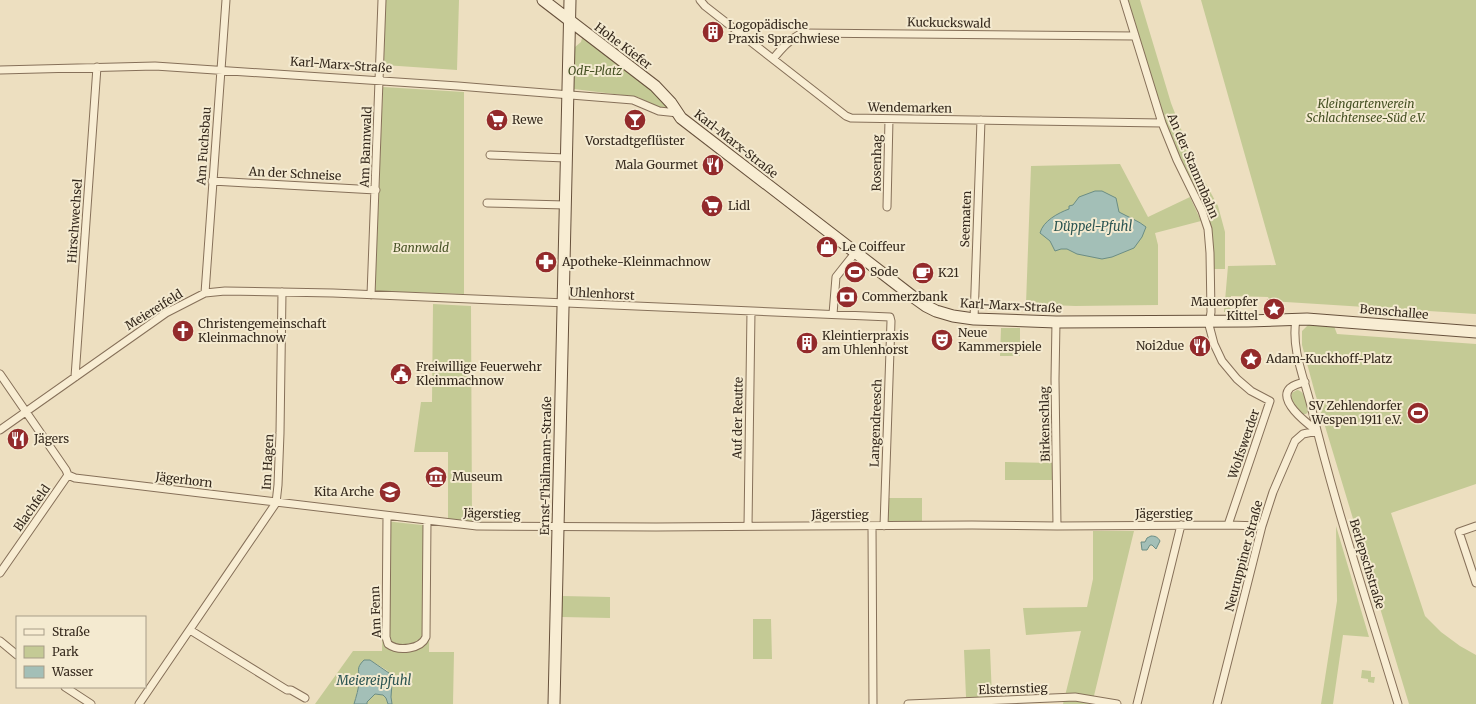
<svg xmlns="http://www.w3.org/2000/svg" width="1476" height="704" font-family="Merriweather,serif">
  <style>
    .green { fill: #c4ca95 }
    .water { fill: #a3bfb7; stroke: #6b8d84 }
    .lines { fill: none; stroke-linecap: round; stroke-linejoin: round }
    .street-casing { stroke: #867059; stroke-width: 9 }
    .secondary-casing { stroke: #67513c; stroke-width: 13 }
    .street { stroke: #f8edd3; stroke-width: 7 }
    .secondary { stroke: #f8edd3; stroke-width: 11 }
    .labels { text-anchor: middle; stroke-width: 4; stroke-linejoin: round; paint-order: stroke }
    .street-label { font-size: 12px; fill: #35291d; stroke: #f4ead0 }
    .poi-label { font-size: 12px; fill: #35291d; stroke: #f4ead0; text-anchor: start }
    .park-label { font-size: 12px; font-style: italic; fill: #465124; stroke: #f4ead0 }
    .water-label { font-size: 13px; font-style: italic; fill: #2c5552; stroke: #f4ead0 }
  </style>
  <rect width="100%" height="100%" fill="#eddfc0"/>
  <path class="green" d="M385,0h74l-2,70 -73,-5z
    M1124,0h16l31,103 22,57 25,46 7,26v37h-14l-3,-40 -31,-69z
    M1201,0h275v314l-206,-13 -2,-4 -37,-1 -1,16h-6l4,-46 48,-1z
    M582,38l69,51 19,21 -11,-2 -21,-11 -64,-8 1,-42 6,-5z
    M383,87l81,5v202l-89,-3z
    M1120,164l28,53 42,-20 11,24 -46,12 3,12v60l-83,1 -49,-2 5,-138z
    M433,304l38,2 1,216 -24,-3v-67h-34l7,-50h11z
    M1309,324l25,2 3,8 139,10v140l-85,29 34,103 16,16 19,14 16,9v49h-67l-94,-311 -13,-48v-14z
    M1001,328h19v28h-20z
    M1297,390c9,1 9,14 11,22l-2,2h-4l-11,-15 1,-6z
    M1005,462l47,1v17h-47z
    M887,498h35v23h-35z
    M385,521l46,5 -2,126h25l-1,52h-61l-4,-33 -18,-11h-6l-6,11 2,9 -6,24h-39l38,-53h29z
    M1336,526l33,111 -26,-2 -10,69h-12l16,-103z
    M1093,531h41l-42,173h-29l18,-73 -55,4 -3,-27 64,-1 6,-28z
    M562,596l48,1v21l-48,-1z
    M753,619h18l1,40h-19z
    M990,649l2,48h-26l-2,-47z
    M1362,670l9,1v6h4l-1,6 -6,-1v-3l-7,-1z
    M375,694l8,1 3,3 2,6h-21v-2z"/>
  <path class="water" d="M1095,191h7l14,7 3,14c9,5 20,9 27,15l-4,10 -8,11 -22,9 -10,2 -25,-5 -10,-5h-6l-6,2 -5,-10 -10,-8c3,-12 18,-20 29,-24v-3l4,-1 6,-8z
    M1151,536c4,0 7,1 9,5l-4,8 -4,-4h-2l-3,5h-5l-1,-8h4l2,-4z
    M364,660h6l19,13 3,11 -1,13 1,7h-4l-2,-6 -3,-3 -8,-1 -8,8v2h-13c2,-7 5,-16 5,-23 1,-11 -4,-12 5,-21z"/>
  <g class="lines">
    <g class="street-casing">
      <path id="street" d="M700,0l5,6 141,110 5,2 311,5
        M1124,0l38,123 15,37 25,51 6,18 2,24 1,59 -2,13 5,19 8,17 15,18 14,12 19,10 -42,124
        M773,59c9,-11 17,-20 29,-26l333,3
        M0,70l155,-4 303,20 175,14 26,11 19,2
        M490,155l76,3
        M212,181l164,9
        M487,203l78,2
        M887,207l2,-88
        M205,293l21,-293
        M371,295l11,-295
        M833,314l3,-37 19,-24
        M974,319l7,-199
        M1296,320c-5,28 8,58 15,86 24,100 57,199 87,298
        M1056,322l-1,57 2,147
        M0,374l66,96 2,5 7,3 402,48 179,1 316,-2 85,1 171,-1 34,1
        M75,377l22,-310
        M1305,382c-5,1 -11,3 -15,6 -13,13 18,36 27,43
        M0,430l166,-117 39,-20 20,-2 108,2 557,24 1,4 -7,205
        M387,516l-1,121 2,7c11,8 33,5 38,-7l1,-116
        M748,526l3,-215
        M872,526l1,178
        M1476,526l-17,6 17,51
        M0,573l68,-98
        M190,630l97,60h4l14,8
        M0,641l17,14
        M65,687l26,17
        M139,704l137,-201 2,-18 2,-52 2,-141
        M908,704l167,-7 42,7
        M1137,704l44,-179
        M1217,704l45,-178 11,-34 22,-51 8,-7 14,-3"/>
    </g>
    <g class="secondary-casing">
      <path id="secondary" d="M543,0l112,86 16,17 10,15 231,178 14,10 10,5 17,5 21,3 82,3 192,-1 59,-2 169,13
        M554,704l16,-704"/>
    </g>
    <use href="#street" class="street"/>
    <use href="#secondary" class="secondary"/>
  </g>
  <defs>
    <g id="building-disc" transform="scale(1.15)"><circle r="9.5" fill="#932a2b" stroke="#f4ead0"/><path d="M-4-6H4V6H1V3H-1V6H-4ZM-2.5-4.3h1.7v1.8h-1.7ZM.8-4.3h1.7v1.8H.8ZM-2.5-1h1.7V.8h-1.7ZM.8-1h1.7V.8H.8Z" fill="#fff"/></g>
    <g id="supermarket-disc" transform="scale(1.15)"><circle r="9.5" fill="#932a2b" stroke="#f4ead0"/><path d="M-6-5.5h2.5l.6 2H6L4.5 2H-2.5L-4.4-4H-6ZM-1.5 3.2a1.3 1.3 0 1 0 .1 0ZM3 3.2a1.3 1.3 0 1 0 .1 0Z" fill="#fff"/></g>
    <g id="bar-disc" transform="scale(1.15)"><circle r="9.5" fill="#932a2b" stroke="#f4ead0"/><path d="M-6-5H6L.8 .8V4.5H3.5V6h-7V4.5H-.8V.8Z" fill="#fff"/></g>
    <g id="restaurant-disc" transform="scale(1.15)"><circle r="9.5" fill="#932a2b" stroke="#f4ead0"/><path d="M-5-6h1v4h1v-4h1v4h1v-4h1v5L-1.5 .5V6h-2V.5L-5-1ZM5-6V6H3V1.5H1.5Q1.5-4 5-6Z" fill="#fff"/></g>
    <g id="shop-disc" transform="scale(1.15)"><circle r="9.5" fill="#932a2b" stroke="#f4ead0"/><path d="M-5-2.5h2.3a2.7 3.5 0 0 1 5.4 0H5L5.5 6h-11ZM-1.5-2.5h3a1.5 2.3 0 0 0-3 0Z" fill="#fff"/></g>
    <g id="pharmacy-disc" transform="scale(1.15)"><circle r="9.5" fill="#932a2b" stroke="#f4ead0"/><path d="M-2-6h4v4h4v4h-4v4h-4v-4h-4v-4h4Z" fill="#fff"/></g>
    <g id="stadium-disc" transform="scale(1.15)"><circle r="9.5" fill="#932a2b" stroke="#f4ead0"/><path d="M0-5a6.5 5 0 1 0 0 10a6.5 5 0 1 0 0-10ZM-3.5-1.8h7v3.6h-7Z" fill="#fff"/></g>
    <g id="cafe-disc" transform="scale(1.15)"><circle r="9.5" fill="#932a2b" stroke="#f4ead0"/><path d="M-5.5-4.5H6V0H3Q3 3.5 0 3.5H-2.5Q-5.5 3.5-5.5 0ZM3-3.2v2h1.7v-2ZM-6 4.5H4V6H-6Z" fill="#fff"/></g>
    <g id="bank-disc" transform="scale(1.15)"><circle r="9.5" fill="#932a2b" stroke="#f4ead0"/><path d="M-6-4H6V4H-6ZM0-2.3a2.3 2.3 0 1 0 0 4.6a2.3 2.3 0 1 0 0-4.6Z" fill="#fff"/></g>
    <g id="sight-disc" transform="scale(1.15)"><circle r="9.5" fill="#932a2b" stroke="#f4ead0"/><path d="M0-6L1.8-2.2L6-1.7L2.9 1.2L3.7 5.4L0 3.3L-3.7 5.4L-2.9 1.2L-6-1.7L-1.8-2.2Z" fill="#fff"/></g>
    <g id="church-disc" transform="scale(1.15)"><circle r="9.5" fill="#932a2b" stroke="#f4ead0"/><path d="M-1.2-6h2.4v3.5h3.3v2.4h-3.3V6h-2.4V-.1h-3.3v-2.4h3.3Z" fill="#fff"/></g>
    <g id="theatre-disc" transform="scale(1.15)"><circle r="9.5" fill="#932a2b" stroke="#f4ead0"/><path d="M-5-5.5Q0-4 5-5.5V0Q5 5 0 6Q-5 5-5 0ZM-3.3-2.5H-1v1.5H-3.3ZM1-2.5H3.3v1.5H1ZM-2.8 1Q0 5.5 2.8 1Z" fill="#fff"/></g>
    <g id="civic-disc" transform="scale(1.15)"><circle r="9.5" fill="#932a2b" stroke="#f4ead0"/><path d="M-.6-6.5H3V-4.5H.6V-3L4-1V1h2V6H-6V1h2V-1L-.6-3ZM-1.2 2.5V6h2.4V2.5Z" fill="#fff"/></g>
    <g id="museum-disc" transform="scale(1.15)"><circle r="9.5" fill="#932a2b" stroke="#f4ead0"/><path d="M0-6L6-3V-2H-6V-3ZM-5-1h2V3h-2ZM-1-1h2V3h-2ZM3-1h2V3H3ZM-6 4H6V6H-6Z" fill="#fff"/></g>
    <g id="school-disc" transform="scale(1.15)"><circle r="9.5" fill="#932a2b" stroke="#f4ead0"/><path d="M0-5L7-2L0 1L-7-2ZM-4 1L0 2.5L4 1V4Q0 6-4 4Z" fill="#fff"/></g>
  </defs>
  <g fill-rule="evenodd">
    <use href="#building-disc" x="713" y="32"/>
    <use href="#supermarket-disc" x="497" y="120"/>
    <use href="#bar-disc" x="635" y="120"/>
    <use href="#restaurant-disc" x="713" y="165"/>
    <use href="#supermarket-disc" x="712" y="206"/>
    <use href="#shop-disc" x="827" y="247"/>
    <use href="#pharmacy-disc" x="546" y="262"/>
    <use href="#stadium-disc" x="855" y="272"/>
    <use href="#cafe-disc" x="923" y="273"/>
    <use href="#bank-disc" x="847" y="297"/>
    <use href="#sight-disc" x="1274" y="309"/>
    <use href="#church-disc" x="183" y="331"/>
    <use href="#theatre-disc" x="942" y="340"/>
    <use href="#building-disc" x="807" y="343"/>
    <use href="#restaurant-disc" x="1200" y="346"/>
    <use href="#sight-disc" x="1251" y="359"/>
    <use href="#civic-disc" x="401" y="374"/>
    <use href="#stadium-disc" x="1418" y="413"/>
    <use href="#restaurant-disc" x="18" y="439"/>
    <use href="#museum-disc" x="436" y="477"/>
    <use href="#school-disc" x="390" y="492"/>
  </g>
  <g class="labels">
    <g class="street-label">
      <text transform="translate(949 23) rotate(1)" y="4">Kuckuckswald</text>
      <text transform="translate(623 46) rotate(37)" y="4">Hohe Kiefer</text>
      <text transform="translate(341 65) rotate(4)" y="4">Karl-Marx-Straße</text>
      <text transform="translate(910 108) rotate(1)" y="4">Wendemarken</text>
      <text transform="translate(736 144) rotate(38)" y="4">Karl-Marx-Straße</text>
      <text transform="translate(204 146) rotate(-86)" y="4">Am Fuchsbau</text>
      <text transform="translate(366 147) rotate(-88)" y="4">Am Bannwald</text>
      <text transform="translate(877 163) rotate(-89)" y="4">Rosenhag</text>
      <text transform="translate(1193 166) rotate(67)" y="4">An der Stammbahn</text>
      <text transform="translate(295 174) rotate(3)" y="4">An der Schneise</text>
      <text transform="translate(966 219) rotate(-88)" y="4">Seematen</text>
      <text transform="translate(75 221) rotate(-86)" y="4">Hirschwechsel</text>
      <text transform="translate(602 294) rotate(3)" y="4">Uhlenhorst</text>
      <text transform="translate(1011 306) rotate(3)" y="4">Karl-Marx-Straße</text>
      <text transform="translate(154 310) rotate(-32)" y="4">Meiereifeld</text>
      <text transform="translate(1394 312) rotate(5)" y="4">Benschallee</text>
      <text transform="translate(738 418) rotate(-89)" y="4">Auf der Reutte</text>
      <text transform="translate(876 423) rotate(-88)" y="4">Langendreesch</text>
      <text transform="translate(1045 424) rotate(-91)" y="4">Birkenschlag</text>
      <text transform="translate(1244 444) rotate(-71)" y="4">Wolfswerder</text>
      <text transform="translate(268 462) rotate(-87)" y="4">Im Hagen</text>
      <text transform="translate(546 466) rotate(-89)" y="4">Ernst-Thälmann-Straße</text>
      <text transform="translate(184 480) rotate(7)" y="4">Jägerhorn</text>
      <text transform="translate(32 508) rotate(-55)" y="4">Blachfeld</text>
      <text transform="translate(492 514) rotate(2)" y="4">Jägerstieg</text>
      <text x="1164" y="518">Jägerstieg</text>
      <text x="840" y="519">Jägerstieg</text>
      <text transform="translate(1244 556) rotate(-75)" y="4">Neuruppiner Straße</text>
      <text transform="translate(1367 564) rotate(73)" y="4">Berlepschstraße</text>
      <text transform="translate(376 612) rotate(-92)" y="4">Am Fenn</text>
      <text transform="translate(1013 689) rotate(-2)" y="4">Elsternstieg</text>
    </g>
    <g class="poi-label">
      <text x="728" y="29">Logopädische<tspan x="728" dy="14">Praxis Sprachwiese</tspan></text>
      <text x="512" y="124">Rewe</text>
      <text x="635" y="145" text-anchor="middle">Vorstadtgeflüster</text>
      <text x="698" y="169" text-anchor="end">Mala Gourmet</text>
      <text x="728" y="210">Lidl</text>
      <text x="842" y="251">Le Coiffeur</text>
      <text x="562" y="266">Apotheke-Kleinmachnow</text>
      <text x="870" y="276">Sode</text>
      <text x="938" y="277">K21</text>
      <text x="862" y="301">Commerzbank</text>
      <text x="1258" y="306" text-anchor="end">Maueropfer<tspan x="1258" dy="14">Kittel</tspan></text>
      <text x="198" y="328">Christengemeinschaft<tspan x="198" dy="14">Kleinmachnow</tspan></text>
      <text x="958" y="337">Neue<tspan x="958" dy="14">Kammerspiele</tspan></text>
      <text x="822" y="340">Kleintierpraxis<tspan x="822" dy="14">am Uhlenhorst</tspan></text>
      <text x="1184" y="350" text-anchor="end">Noi2due</text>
      <text x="1266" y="363">Adam-Kuckhoff-Platz</text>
      <text x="416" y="371">Freiwillige Feuerwehr<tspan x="416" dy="14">Kleinmachnow</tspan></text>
      <text x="1402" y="410" text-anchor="end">SV Zehlendorfer<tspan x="1402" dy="14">Wespen 1911 e.V.</tspan></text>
      <text x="34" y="443">Jägers</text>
      <text x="452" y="481">Museum</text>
      <text x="374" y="496" text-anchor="end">Kita Arche</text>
    </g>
    <g class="park-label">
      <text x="595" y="75">OdF-Platz</text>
      <text x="1366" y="108">Kleingartenverein<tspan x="1366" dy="14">Schlachtensee-Süd e.V.</tspan></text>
      <text x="421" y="252">Bannwald</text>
    </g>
    <g class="water-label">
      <text x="1093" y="231">Düppel-Pfuhl</text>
      <text x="374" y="685">Meiereipfuhl</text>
    </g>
  </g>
  <rect x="16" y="616" width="130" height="72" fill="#f4ead0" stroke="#a89d88"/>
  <rect x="24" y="629" width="20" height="6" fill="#f8edd3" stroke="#a89d88"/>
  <text x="52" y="636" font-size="12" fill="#35291d">Straße</text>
  <rect x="24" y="646" width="20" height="12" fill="#c4ca95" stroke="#a89d88"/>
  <text x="52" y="656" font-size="12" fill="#35291d">Park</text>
  <rect x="24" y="666" width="20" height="12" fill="#a3bfb7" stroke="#a89d88"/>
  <text x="52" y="676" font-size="12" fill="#35291d">Wasser</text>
</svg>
